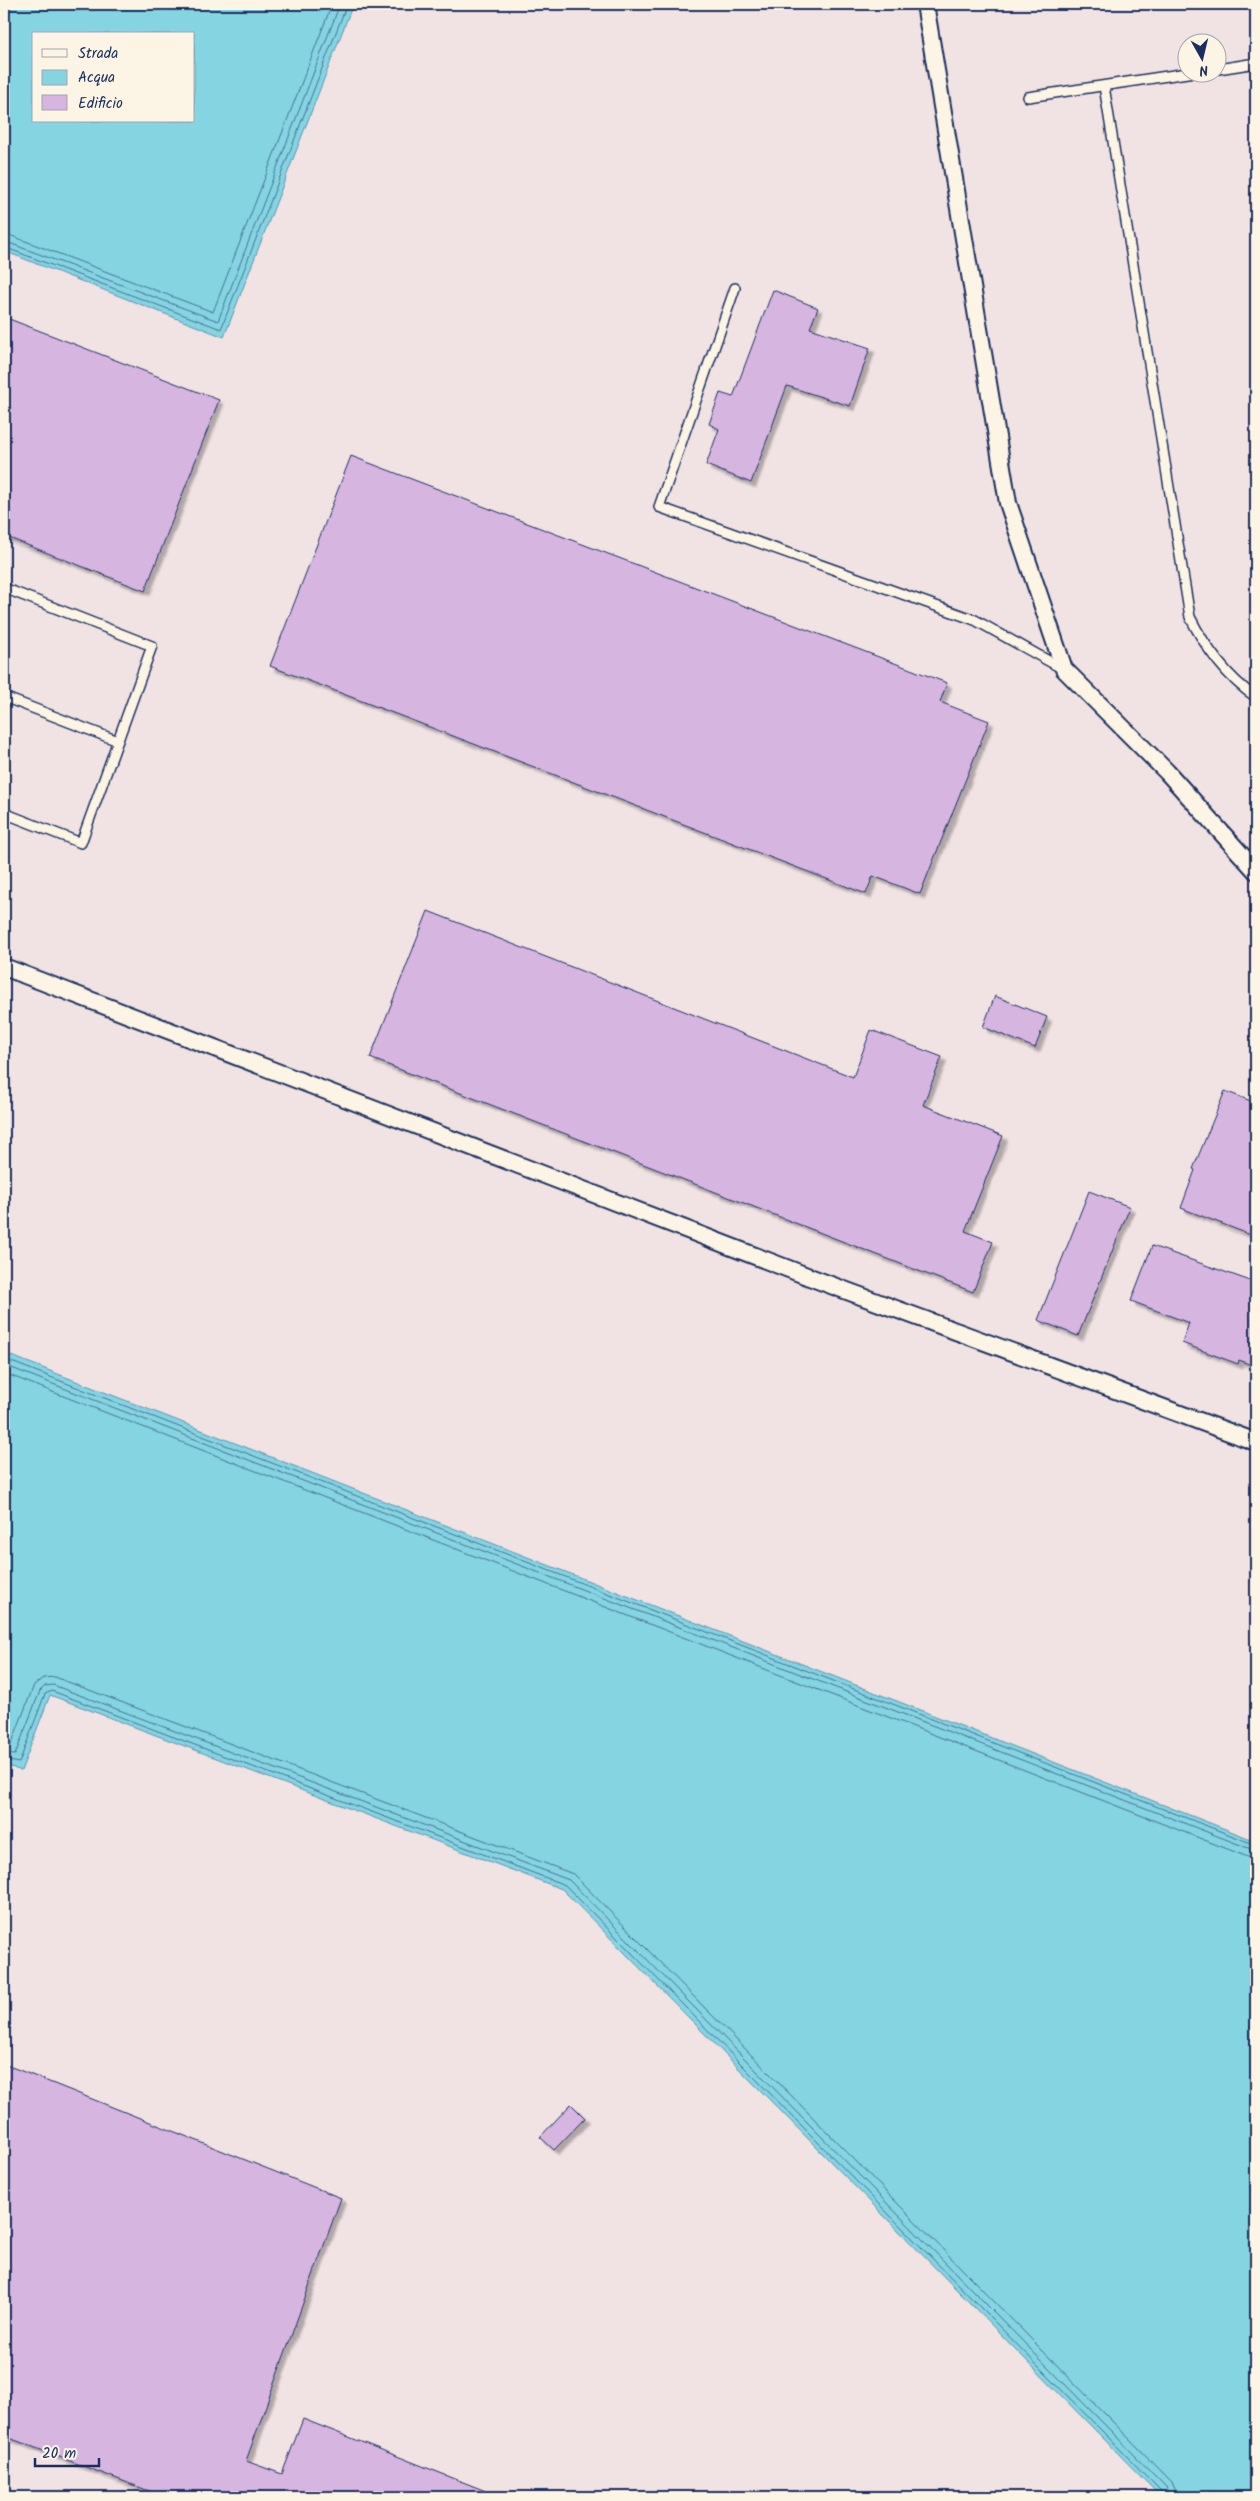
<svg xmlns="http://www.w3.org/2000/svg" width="1260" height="2501" font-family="Kalam,sans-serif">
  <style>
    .built { fill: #f1e2e4; fill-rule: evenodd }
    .water { fill: #85d4e2; stroke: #5b92ad; fill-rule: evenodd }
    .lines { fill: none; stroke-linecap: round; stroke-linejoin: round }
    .shore { stroke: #457193; stroke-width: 1 }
    .building { fill: #d7b5e1; stroke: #1b2f5e; filter: url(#shadow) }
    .service-casing { stroke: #1b2f5e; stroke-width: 12 }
    .minor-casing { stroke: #1b2f5e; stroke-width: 20 }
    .service { stroke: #fcf5e5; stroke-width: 9 }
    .minor { stroke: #fcf5e5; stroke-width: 16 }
  </style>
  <defs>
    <filter id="shadow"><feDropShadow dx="4.5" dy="4.5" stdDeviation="1" flood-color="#0004"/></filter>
  </defs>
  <rect width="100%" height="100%" fill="#fcf5e5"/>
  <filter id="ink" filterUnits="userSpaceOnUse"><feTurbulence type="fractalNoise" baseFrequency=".02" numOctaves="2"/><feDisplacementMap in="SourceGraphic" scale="10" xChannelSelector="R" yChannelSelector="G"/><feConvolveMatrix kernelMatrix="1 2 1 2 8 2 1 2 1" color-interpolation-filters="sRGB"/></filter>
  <g filter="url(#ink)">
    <path class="built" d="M353,4h903v1837l-1252,-488v-1102l220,86zM1188,42h30v30h-30z
      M50,1695l512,194 599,608h-1157v-733l17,7z"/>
    <path class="water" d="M4,4h349l-129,333 -220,-86zM34,34h160v87h-160z
      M4,1353l1252,488v656h-95l-599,-608 -512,-194 -29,76 -17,-7z"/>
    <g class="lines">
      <path class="shore" d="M4,233l209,79 119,-308
        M4,241l214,80 122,-317
        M4,247l217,82 126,-325
        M4,1359l1252,486
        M4,1365l1252,486
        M4,1373l1244,484 8,2
        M4,1746l7,-1 23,-60 9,-7 12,-1 518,197 599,608 6,15
        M4,1754l11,1 25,-64 5,-5 8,-1 516,195 597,607 4,10
        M4,1760l15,3 26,-69 7,-3 513,194 597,607 2,5"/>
    </g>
    <path class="building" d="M773,290l45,18 -8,20 60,20 -20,58 -63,-20 -36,97 -45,-18 13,-36 -10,-5 11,-31 13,4z
      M4,317l215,83 -74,191 -141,-55z
      M351,456l596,227 -7,19 49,19 -69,173 -47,-18 -7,18 -596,-228z
      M428,911l425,166 18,-47 71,27 -19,48 80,31 -38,95 28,11 -20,50 -603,-234z
      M995,996l52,21 -12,31 -52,-21z
      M1225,1091l31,12v134l-75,-29 14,-38 -2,-1z
      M1089,1191l41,16 -52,129 -40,-16z
      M1152,1246l104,37v84l-17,-7 -1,4 -56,-21 7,-20 -58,-22z
      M4,2064l337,134 -95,263 36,13 21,-55 198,78h-336l-161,-61z
      M571,2104l14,14 -31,32 -14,-13z"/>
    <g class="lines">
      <g class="service-casing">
        <path id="service" d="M1218,69l38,-6
          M1104,86l86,531c15,30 38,62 66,80
          M1028,97l166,-25
          M735,288l-76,219 316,113 88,49
          M4,588l148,58 -71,197 -77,-30
          M4,697l114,44"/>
      </g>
      <g class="minor-casing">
        <path id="minor" d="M925,4l83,499 56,166 103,103 89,99
          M4,967l816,314 436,161"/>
      </g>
      <use href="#service" class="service"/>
      <use href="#minor" class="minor"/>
    </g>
  </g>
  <rect width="1260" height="2501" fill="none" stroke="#fcf5e5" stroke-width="20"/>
  <rect x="10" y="10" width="1240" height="2481" fill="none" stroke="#1b2f5e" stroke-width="2" filter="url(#ink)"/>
  <rect x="32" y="32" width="162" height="90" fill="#fcf5e5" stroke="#a2a6af"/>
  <rect x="42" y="49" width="25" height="8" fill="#fcf5e5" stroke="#a2a6af"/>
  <text x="78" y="58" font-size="15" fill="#1b2f5e">Strada</text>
  <rect x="42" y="70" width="25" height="15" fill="#85d4e2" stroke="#a2a6af"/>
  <text x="78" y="82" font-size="15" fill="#1b2f5e">Acqua</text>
  <rect x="42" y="95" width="25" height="15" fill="#d7b5e1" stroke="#a2a6af"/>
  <text x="78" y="108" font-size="15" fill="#1b2f5e">Edificio</text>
  <g transform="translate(1202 58) rotate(172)"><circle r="24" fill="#fcf5e5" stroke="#a2a6af"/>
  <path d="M0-4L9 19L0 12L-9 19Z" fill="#1b2f5e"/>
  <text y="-8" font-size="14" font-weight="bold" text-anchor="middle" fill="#1b2f5e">N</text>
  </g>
  <path d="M35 2458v8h64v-8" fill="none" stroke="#1b2f5e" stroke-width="2.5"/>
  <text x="42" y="2458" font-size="15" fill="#1b2f5e" stroke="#fcf5e5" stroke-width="4" paint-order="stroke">20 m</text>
</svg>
